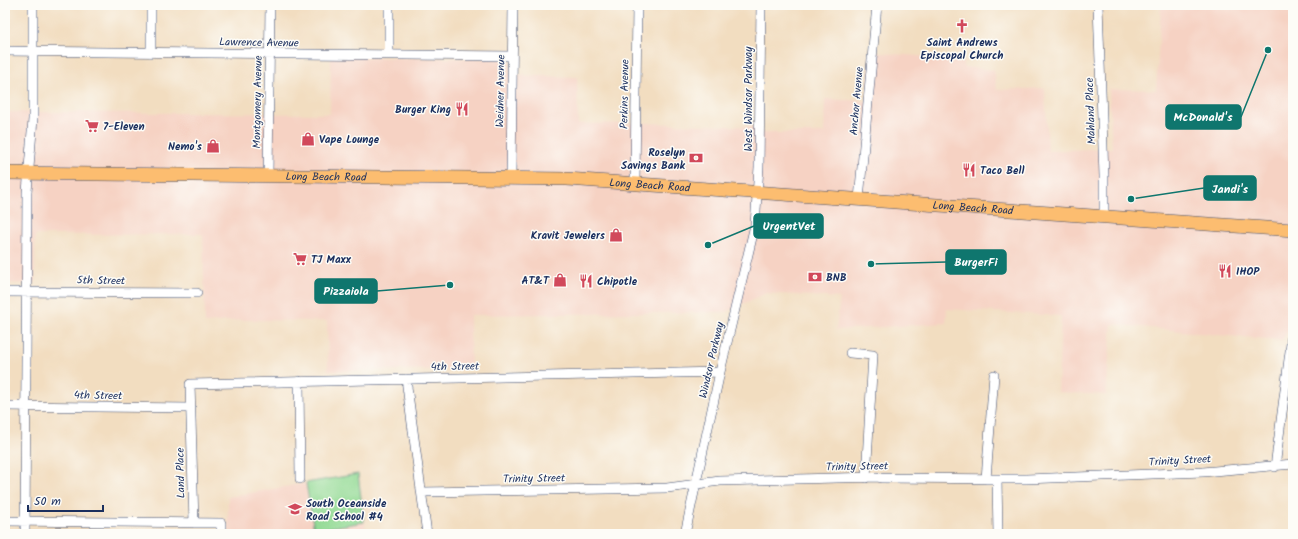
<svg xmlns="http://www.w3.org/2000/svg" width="1298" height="539" font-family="Kalam,sans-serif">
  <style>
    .built { fill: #f6d2c3 }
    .green { fill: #93da94; stroke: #578479 }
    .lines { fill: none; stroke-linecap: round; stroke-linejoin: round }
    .minor-casing { stroke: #3b496d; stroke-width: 10 }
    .primary-casing { stroke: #3b496d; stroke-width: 14 }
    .minor { stroke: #fff; stroke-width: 9 }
    .primary { stroke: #fcbd6f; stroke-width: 13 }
    .labels { text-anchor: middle; stroke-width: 3; stroke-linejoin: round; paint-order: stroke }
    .street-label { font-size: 11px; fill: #1b2f5e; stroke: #fdfcf7 }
    .poi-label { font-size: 11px; font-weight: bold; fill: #1b2f5e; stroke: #fdfcf7; text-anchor: start }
    .leader { fill: none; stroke: #0f766e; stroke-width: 1.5 }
    .callout-dot { fill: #0f766e; stroke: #fdfcf7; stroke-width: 1.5 }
    .callout { fill: #0f766e; stroke: #0f766e; stroke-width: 1.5 }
    .callout-label { font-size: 12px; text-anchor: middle; font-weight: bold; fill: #fff }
  </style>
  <rect width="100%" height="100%" fill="#fdfcf7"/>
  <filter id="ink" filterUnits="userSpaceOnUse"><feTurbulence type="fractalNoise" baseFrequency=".025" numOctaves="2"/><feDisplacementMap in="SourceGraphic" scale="8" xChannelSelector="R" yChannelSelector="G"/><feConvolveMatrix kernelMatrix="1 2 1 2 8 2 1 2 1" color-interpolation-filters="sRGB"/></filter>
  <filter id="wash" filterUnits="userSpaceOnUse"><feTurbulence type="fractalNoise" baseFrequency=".012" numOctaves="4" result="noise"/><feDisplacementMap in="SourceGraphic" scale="16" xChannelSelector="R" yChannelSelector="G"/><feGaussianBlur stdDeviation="0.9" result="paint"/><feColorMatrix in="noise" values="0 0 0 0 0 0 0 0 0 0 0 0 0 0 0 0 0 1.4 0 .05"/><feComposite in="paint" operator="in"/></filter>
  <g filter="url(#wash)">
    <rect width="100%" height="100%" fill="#f2ddc0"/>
    <path class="built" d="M1161,5h132v319l-11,16 -53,-4 -117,-12 -6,71 -48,-3 3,-76 -114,-7 -1,14 -110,7 4,-32 -74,-5 -40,19 -256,3 1,54 -143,2 -1,-50 -85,-1 -37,3 -2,-89 -168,1v49l-30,-1v-171l325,2 1,-57 179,2v16l67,2 1,47 67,-1 112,4v6h67l1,-34 42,2 4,-49 92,8v7l31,3 3,20 48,-2 3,63 64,-3 -3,-59 47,1z
      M358,474l8,60h-138v-37z"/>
    <path class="green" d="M358,474l6,48 -50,8 -8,-47z"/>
  </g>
  <g filter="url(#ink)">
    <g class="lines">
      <g class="minor-casing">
        <path id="minor" d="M1098,5l6,171v41
          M5,51l507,5
          M151,53v-48
          M389,55v-50
          M268,175l2,-170
          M511,177l2,-172
          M635,184l2,-179
          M859,199l18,-194
          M5,292l192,1
          M850,353l23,2 -7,123
          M406,379l21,155
          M299,381l1,98
          M5,406l186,2
          M1275,467l18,-139
          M986,479l8,-104
          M997,479l1,55
          M422,492l245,-4 53,-7 157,-4 4,1 145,1 177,-7 90,-8
          M5,521l216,2v11
          M194,523l-4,-139 530,-12
          M25,534l2,-342 6,-73v-114
          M685,534l35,-162 35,-147 4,-58 2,-162"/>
      </g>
      <g class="primary-casing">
        <g id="primary">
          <path id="s1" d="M5,173l562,6 726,51"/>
        </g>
      </g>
      <use href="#minor" class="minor"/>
      <use href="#primary" class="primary"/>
    </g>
  </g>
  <defs>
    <g id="church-bare" transform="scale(1.08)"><path d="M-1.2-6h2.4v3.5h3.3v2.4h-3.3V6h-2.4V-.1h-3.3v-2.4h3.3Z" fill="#d1495b" stroke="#fdfcf7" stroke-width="2.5" paint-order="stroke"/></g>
    <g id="restaurant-bare" transform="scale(1.08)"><path d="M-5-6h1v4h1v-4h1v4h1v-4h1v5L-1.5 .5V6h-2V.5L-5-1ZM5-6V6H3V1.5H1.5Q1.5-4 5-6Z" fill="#d1495b" stroke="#fdfcf7" stroke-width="2.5" paint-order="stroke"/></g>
    <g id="supermarket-bare" transform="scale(1.08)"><path d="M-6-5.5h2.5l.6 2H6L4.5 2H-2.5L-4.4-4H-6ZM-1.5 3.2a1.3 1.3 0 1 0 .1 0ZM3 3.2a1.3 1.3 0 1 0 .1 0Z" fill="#d1495b" stroke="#fdfcf7" stroke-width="2.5" paint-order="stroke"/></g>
    <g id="shop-bare" transform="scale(1.08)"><path d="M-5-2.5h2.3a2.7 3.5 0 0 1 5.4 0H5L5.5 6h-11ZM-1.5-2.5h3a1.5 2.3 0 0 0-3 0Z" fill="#d1495b" stroke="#fdfcf7" stroke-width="2.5" paint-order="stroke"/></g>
    <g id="bank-bare" transform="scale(1.08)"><path d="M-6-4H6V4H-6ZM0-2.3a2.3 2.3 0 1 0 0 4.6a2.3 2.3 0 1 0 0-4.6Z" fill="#d1495b" stroke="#fdfcf7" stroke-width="2.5" paint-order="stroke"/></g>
    <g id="school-bare" transform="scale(1.08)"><path d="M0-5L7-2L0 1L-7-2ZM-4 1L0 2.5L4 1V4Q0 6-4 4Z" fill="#d1495b" stroke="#fdfcf7" stroke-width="2.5" paint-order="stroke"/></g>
  </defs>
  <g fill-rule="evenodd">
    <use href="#church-bare" x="962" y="26"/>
    <use href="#restaurant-bare" x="462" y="109"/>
    <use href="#supermarket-bare" x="92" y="126"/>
    <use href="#shop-bare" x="308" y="139"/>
    <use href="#shop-bare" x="213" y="146"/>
    <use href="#bank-bare" x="696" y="158"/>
    <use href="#restaurant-bare" x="969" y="170"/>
    <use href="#shop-bare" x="616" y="235"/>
    <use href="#supermarket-bare" x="300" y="259"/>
    <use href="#restaurant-bare" x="1225" y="271"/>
    <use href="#bank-bare" x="815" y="277"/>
    <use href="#shop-bare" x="560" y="280"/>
    <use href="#restaurant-bare" x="586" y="281"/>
    <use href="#school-bare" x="295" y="509"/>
  </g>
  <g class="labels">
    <g class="street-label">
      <text transform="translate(259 42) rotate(1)" y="4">Lawrence Avenue</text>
      <text transform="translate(500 91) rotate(-89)" y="4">Weidner Avenue</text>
      <text transform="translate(624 94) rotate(-89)" y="4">Perkins Avenue</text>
      <text transform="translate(748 99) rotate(-90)" y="4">West Windsor Parkway</text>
      <text transform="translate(856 101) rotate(-85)" y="4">Anchor Avenue</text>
      <text transform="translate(257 102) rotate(-89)" y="4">Montgomery Avenue</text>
      <text transform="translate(1090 111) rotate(-92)" y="4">Mahland Place</text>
      <text dy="4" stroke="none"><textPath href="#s1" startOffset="321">Long Beach Road</textPath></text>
      <text dy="4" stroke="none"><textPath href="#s1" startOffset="645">Long Beach Road</textPath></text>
      <text dy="4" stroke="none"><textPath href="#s1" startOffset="969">Long Beach Road</textPath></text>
      <text transform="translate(101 280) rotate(1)" y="4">5th Street</text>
      <text transform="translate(711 360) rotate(-77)" y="4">Windsor Parkway</text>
      <text transform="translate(455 366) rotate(-1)" y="4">4th Street</text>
      <text transform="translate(98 395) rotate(1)" y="4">4th Street</text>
      <text transform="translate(1180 460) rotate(-3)" y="4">Trinity Street</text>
      <text transform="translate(857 466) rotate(-1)" y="4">Trinity Street</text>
      <text transform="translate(180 473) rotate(-91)" y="4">Land Place</text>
      <text transform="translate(534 478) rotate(-1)" y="4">Trinity Street</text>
    </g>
    <g class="poi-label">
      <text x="962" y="46" text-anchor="middle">Saint Andrews<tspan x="962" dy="13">Episcopal Church</tspan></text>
      <text x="451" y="113" text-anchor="end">Burger King</text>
      <text x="103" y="130">7-Eleven</text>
      <text x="319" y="143">Vape Lounge</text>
      <text x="202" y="150" text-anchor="end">Nemo's</text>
      <text x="685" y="156" text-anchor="end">Roselyn<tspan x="685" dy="13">Savings Bank</tspan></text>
      <text x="980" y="174">Taco Bell</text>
      <text x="605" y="239" text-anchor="end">Kravit Jewelers</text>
      <text x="311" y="263">TJ Maxx</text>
      <text x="1236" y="275">IHOP</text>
      <text x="826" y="281">BNB</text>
      <text x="549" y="284" text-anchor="end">AT&amp;T</text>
      <text x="597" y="285">Chipotle</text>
      <text x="306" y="507">South Oceanside<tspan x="306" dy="13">Road School #4</tspan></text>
    </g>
  </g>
  <path class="leader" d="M1268 50L1241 117M1131 199L1204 188M708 245L754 226M871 264L946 262M450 285L377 291"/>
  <g class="callout-dot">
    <circle cx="1268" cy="50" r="4"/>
    <circle cx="1131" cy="199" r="4"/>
    <circle cx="708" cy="245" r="4"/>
    <circle cx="871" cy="264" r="4"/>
    <circle cx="450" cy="285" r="4"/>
  </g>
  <g class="callout">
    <rect x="1166" y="105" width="75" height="24" rx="4"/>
    <rect x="1204" y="176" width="52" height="24" rx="4"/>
    <rect x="754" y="214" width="69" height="24" rx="4"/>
    <rect x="946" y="250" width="60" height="24" rx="4"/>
    <rect x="315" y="279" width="62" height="24" rx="4"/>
  </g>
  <g class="callout-label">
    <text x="1203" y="121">McDonald's</text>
    <text x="1230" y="193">Jandi's</text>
    <text x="789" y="230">UrgentVet</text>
    <text x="976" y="266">BurgerFi</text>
    <text x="346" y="295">Pizzaiola</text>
  </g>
  <rect width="1298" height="539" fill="none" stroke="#fdfcf7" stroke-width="20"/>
  <path d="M28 505v6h75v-6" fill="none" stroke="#1b2f5e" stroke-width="2"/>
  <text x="34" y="505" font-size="12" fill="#1b2f5e" stroke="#fdfcf7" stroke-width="3" paint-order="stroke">50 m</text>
</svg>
